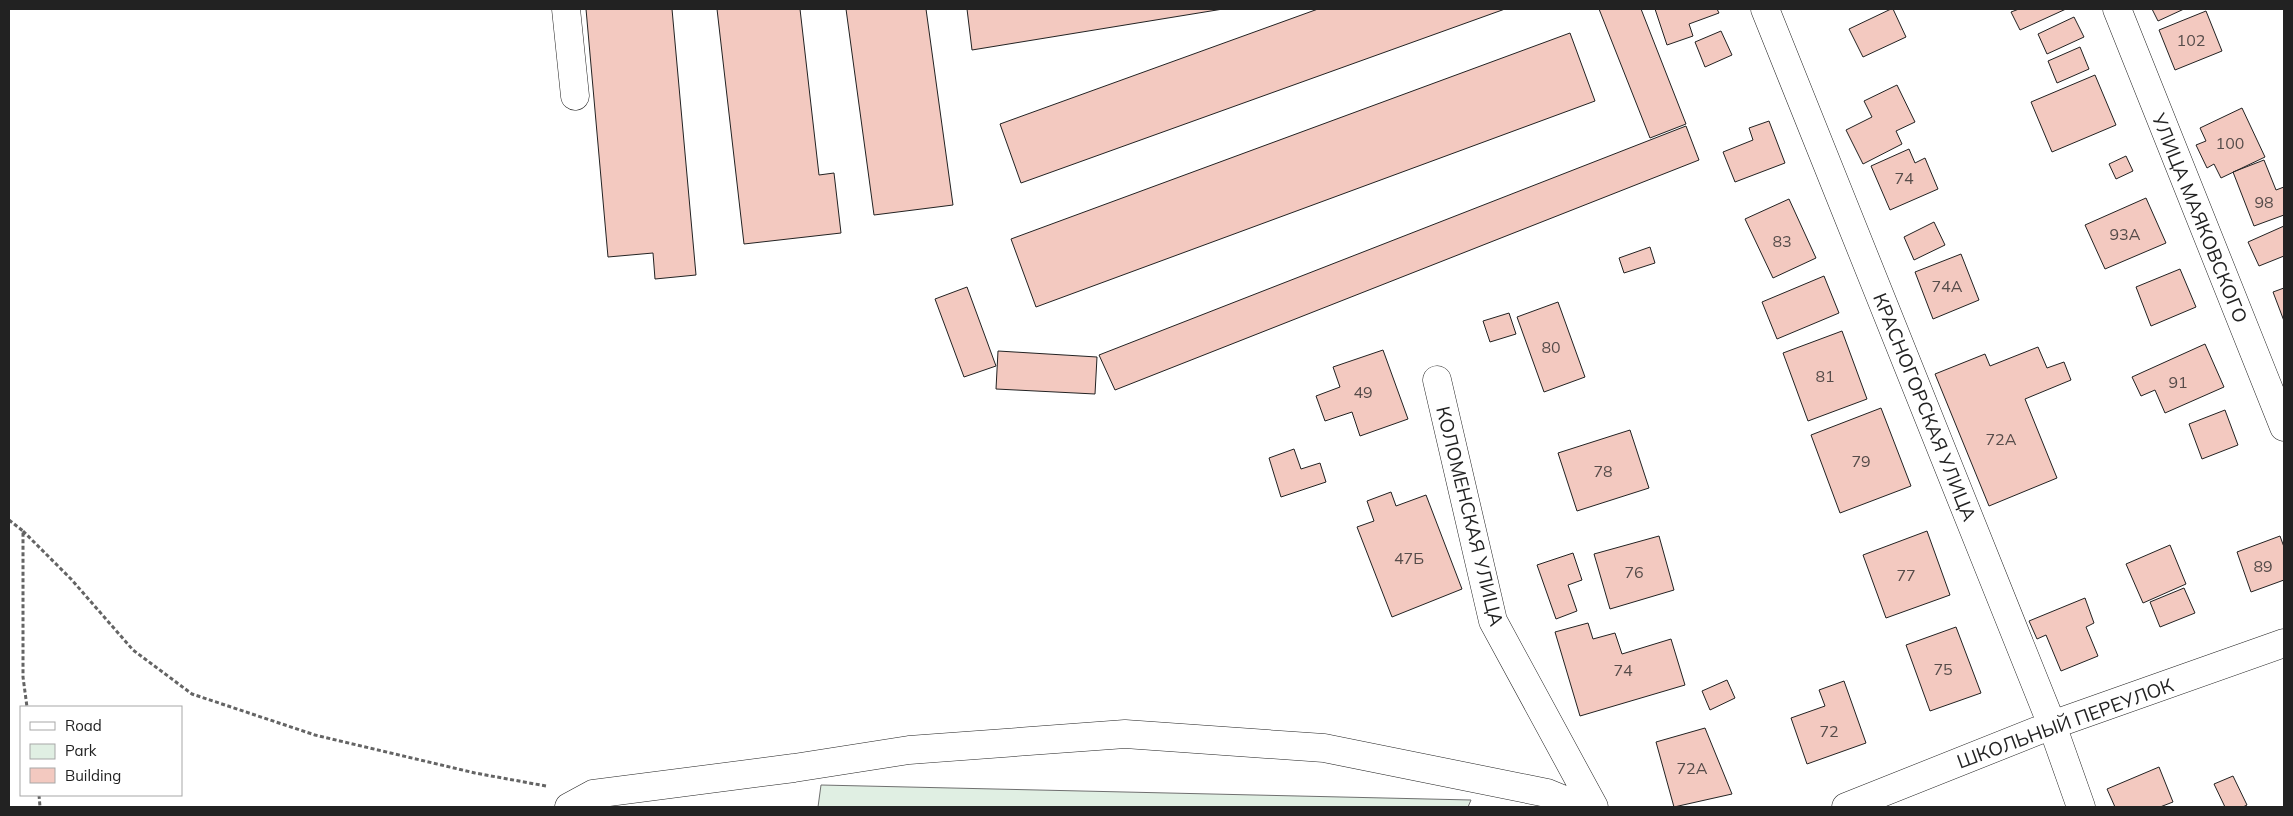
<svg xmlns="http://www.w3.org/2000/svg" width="2293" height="816" font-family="Mulish,sans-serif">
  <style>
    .green { fill: #e0efe3; stroke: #6f6f6f }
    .building { fill: #f3c9c0; stroke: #222 }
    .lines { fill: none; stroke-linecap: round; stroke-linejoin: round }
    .minor-casing { stroke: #222; stroke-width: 29 }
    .path { stroke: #646464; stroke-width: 3; stroke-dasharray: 4 2.5; stroke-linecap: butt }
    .minor { stroke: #fff; stroke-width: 28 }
    .labels { text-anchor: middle; stroke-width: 4; stroke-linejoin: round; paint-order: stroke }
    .number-label { font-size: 16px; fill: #564c4a }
    .street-label { font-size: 19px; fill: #222; stroke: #fff }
  </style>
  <rect width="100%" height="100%" fill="#fff"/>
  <path class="green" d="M821,785l650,15 -3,7h-650z"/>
  <path class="building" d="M586,9h86l24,266 -41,4 -2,-26 -45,4z
    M717,9h83l19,166 15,-2 7,60 -97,11z
    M846,9h80l27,196 -79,10z
    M967,9h256l-251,41z
    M1318,9h187l-484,174 -21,-59z
    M1599,9h42l45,115 -36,14z
    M1655,9h62l2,4 -30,11 4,12 -26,9z
    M1891,9h2l13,28 -43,20 -14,-28z
    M2019,9h47l-46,21 -9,-18z
    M2152,9h32l-26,12z
    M2206,11l16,40 -47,19 -16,-40z
    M2074,17l10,20 -37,17 -9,-20z
    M1721,31l11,24 -27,12 -10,-25z
    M1570,33l25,68 -559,206 -25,-68z
    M2080,47l9,22 -32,14 -9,-22z
    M2095,75l21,50 -64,27 -21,-50z
    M1897,85l18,37 -19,9 6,13 -39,20 -17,-34 26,-13 -8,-16z
    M2242,108l23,49 -44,21 -7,-14 -7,4 -11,-23 10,-4 -6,-13z
    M1769,121l16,42 -50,19 -12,-30 30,-12 -4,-12z
    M1686,126l13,34 -584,230 -16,-35z
    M1909,149l6,14 10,-5 13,31 -48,21 -19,-44z
    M2126,156l7,15 -17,8 -7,-15z
    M2264,160l12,30 8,-3v28l-30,11 -21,-54z
    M2146,198l20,45 -61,26 -20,-44z
    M1789,199l27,59 -43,20 -28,-59z
    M1934,222l11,23 -31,15 -10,-23z
    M2284,226v30l-25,10 -11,-24z
    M1650,247l5,16 -31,10 -5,-15z
    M1961,254l18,46 -46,19 -18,-47z
    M2180,269l16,38 -45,19 -15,-39z
    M1824,276l15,37 -62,26 -15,-37z
    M967,287l29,79 -32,11 -29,-78z
    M2284,288v33l-11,-29z
    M1558,302l27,75 -41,15 -27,-75z
    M1509,313l7,21 -26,8 -7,-21z
    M1842,331l25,68 -59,22 -25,-68z
    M2205,344l19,43 -59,26 -10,-23 -14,6 -9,-19z
    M2038,347l9,21 17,-6 7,18 -46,19 32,79 -68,28 -54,-132 50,-20 5,12z
    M1383,350l25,69 -48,17 -8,-24 -27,9 -9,-25 24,-9 -7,-20z
    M998,351l99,6 -2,37 -99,-5z
    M1881,408l30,78 -71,27 -29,-78z
    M2225,410l13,35 -36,14 -13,-35z
    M1630,430l19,58 -72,23 -19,-58z
    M1294,449l7,20 19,-6 6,19 -45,15 -12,-39z
    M1391,492l5,14 30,-11 36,94 -70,28 -35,-90 17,-6 -7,-20z
    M1927,531l23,64 -64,23 -23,-63z
    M1659,536l15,54 -64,19 -16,-55z
    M2280,536l4,11v33l-33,12 -14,-40z
    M2170,545l16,39 -43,19 -17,-39z
    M1573,553l9,27 -14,5 9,26 -21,8 -19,-54z
    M2184,588l11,25 -35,14 -10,-25z
    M2085,598l9,25 -8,4 12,29 -37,15 -15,-36 -9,4 -8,-18z
    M1588,623l5,16 22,-6 7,21 49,-15 14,46 -105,31 -25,-84z
    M1956,627l25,66 -51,18 -24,-66z
    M1727,680l8,18 -25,12 -8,-19z
    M1844,681l22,62 -59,21 -16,-46 34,-12 -6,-16z
    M1705,728l27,66 -58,13 -18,-65z
    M2159,767l14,35 -13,5h-45l-8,-18z
    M2233,776l14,29 -4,2h-18l-11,-23z"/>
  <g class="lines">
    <g class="minor-casing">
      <path id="minor" d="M566,9l9,87
        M1765,9l287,716 29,82
        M2117,9l167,418
        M1437,380l56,241 101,186
        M569,807l24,-13 201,-26 115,-18 216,-16 199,14 223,45 34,14
        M1846,807l206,-82 232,-82"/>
    </g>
    <path class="path" d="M9,520l14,11v146l4,30
      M23,531l48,48 62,71 59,44 123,41 160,38 71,13
      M39,795l1,12"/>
    <use href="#minor" class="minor"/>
  </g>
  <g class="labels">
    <g class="number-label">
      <text x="2191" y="46">102</text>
      <text x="2230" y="149">100</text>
      <text x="1904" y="184">74</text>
      <text x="2264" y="208">98</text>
      <text x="2125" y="240">93А</text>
      <text x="1782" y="247">83</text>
      <text x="1947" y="292">74А</text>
      <text x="1551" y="353">80</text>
      <text x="1825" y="382">81</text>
      <text x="2178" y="388">91</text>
      <text x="1363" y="398">49</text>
      <text x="2001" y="445">72А</text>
      <text x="1861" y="467">79</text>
      <text x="1603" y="477">78</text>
      <text x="1409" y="564">47Б</text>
      <text x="2263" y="572">89</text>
      <text x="1634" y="578">76</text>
      <text x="1906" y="581">77</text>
      <text x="1943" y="675">75</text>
      <text x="1623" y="676">74</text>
      <text x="1829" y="737">72</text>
      <text x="1692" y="774">72А</text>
    </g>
    <g class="street-label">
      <text transform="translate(2200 218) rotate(68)" y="7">УЛИЦА МАЯКОВСКОГО</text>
      <text transform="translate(1925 407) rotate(68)" y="7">КРАСНОГОРСКАЯ УЛИЦА</text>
      <text transform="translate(1470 516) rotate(76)" y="7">КОЛОМЕНСКАЯ УЛИЦА</text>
      <text transform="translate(2065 723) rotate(-20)" y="7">ШКОЛЬНЫЙ ПЕРЕУЛОК</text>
    </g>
  </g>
  <rect width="2293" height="816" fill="none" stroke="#222222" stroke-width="20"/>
  <rect x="20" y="706" width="162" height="90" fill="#ffffff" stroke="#a7a7a7"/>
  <rect x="30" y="722" width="25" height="8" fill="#ffffff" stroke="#a7a7a7"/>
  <text x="65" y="731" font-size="15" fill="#222222">Road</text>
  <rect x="30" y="744" width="25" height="15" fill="#e0efe3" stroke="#a7a7a7"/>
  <text x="65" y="756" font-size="15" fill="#222222">Park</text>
  <rect x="30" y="768" width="25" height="15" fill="#f3c9c0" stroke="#a7a7a7"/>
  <text x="65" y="781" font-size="15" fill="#222222">Building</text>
</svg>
